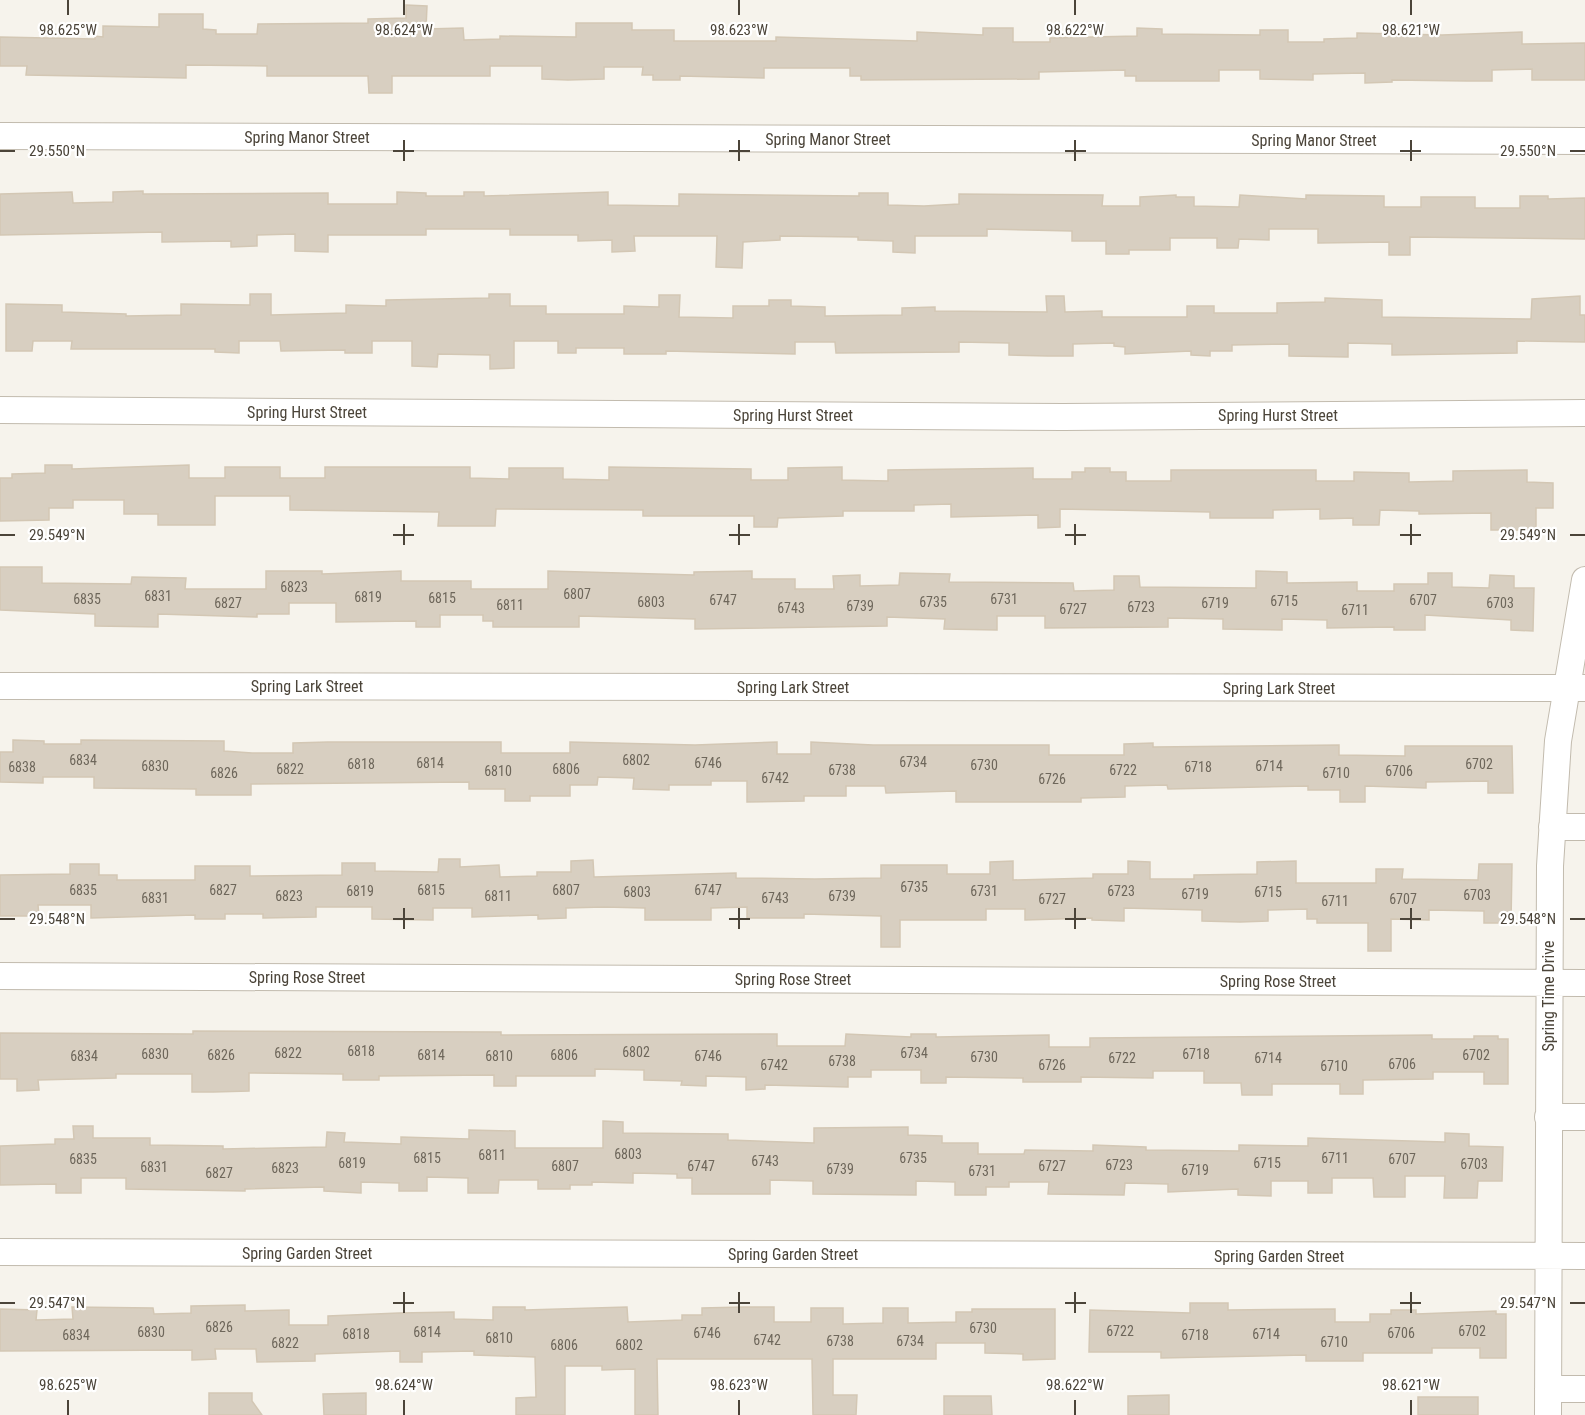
<svg xmlns="http://www.w3.org/2000/svg" width="1585" height="1415" font-family="'Roboto Condensed',sans-serif">
  <style>
    .building { fill: #d8cfc1; stroke: #d3c7b4; stroke-width: 1.5 }
    .lines { fill: none; stroke-linecap: round; stroke-linejoin: round }
    .minor-casing { stroke: #c2bbae; stroke-width: 28 }
    .minor { stroke: #fff; stroke-width: 26 }
    .ticks { fill: none; stroke: #4b4439; stroke-width: 2 }
    .labels { text-anchor: middle; stroke-width: 4.5; stroke-linejoin: round; paint-order: stroke }
    .number-label { font-size: 14px; fill: #6e675b }
    .street-label { font-size: 16px; fill: #4b4439; stroke: #fff }
    .ticks-label { font-size: 15px; text-anchor: middle; fill: #4b4439; stroke: #fff; stroke-width: 4.5; stroke-linejoin: round; paint-order: stroke }
  </style>
  <rect width="100%" height="100%" fill="#f6f3ec"/>
  <path class="building" d="M406,5l21,1 -1,23 37,-1 1,12 36,-1v-3l76,1v-14h56v7h42v11h102v-4l141,4v-9l66,3v-7h30v14h37v-4l87,-2v-8l25,1v5l98,1v-5h28v12h36v-3l33,-1v-5l85,2 80,-3v12l63,-1v37h-53v-11l-40,1v11h-25l-75,-1v2l-27,1v-10l-52,1v6l-53,-1v-9h-41v11h-83v-5h-11v-6l-86,2v7l-178,1v-4h-11v-8h-86v10l-84,-2v4h-27v-5h-11l1,-8h-39v12l-36,1 -26,-1v-13h-52v10h-98v17h-23l-1,-17h-101v-10l-81,-1v13l-160,-3 1,-9h-27v-29l95,2v-3l8,1v-11l56,1v-13h44v15l13,1v4h41l1,-10 110,-1v-4l38,-1z
    M143,191v3l185,-1v11h69v-12l29,1v3h38v-4h20v4l124,-4v13l71,1v-12l180,2v-3h29v12l36,1 35,-2v-10l144,1 -1,11h38v-9l36,-2v2h18v9l45,1 1,-12 66,4v-4l78,1v11h37v-10h54v11h45v-12h28v3l37,-1v41l-175,-2v18h-21v-13l-71,1v-14h-49v11l-30,-1 -1,9h-21v-10h-47v12h-41v4h-23v-13h-34v-10l-85,-2v7h-72v17l-22,-1v-11l-35,-1v-3l-78,-1v4l-37,2 -1,26 -26,-1 1,-31h-83l1,15 -23,1v-12l-34,1v-6h-68v-6h-84v6h-98v17l-33,-1v-17l-38,1v11l-26,1v-6l-69,1v-10l-162,3v-41l72,-2 1,11 40,-1v-10z
    M250,294h21v21l75,-2v-8l40,1v-6l103,-2v-4h21v12h36v8h78v-8l35,1v-12h21l-1,22 54,1v-12h36v-6h22v6l34,1v9l77,-1v-7l33,-1v4l112,1 -1,-16h18l1,16 37,-1v6h85v-11h27v7h63v-10l48,-1v-4l57,2v17l149,2 1,-20 48,-3v19h5v27l-68,-1v12l-125,2v-11l-44,-1v14l-59,-1v-12l-57,1v6h-22v5l-19,-1v-4l-66,3v-7l-11,-1v-3l-41,1v12h-25l-39,-1v-12l-50,-1v10l-123,1 -1,-11h-40v12l-129,-3v3h-42v-6h-48v5h-18v-12h-44v27l-24,1v-14l-52,-1 -1,13 -25,-1v-25h-40v12h-27v-3l-64,1 -1,-10h-41v12l-24,-1v-3h-144l1,-8h-39l-1,10h-26v-47l56,1v7l64,2v2l55,-1v-11l69,1z
    M45,465h27v4l117,-4v13h36v-11h55v11h45v-11h145v11l39,1v-11h54v11l46,1v-13l142,2v11h37v-12l54,-1v13l46,1v-11l145,-2v11h39v-7h13v-4h25v4h16v9h45v-11h145v11h38v-9l55,1v9l44,-1v-10l74,-1v12l26,1v25h-17v22h-45v-17l-72,1v-3l-39,-1 -1,15h-26v-7l-33,1v-10l-47,1v8h-63v-6l-150,-3v18l-22,1v-13l-87,2v-13l-37,1v6h-71v5l-65,2 -1,9h-23v-11h-111v-6l-147,-1 -1,17h-57l1,-14 -149,-2v-14h-75v29h-57v-11h-34v-14h-51v8h-24v12l-49,1v-43h12v-4l33,-1z
    M0,567h42v16l89,1 1,-7 54,1 -1,11h81v-18h56v3l79,-3v10h70v8h77v-18l146,4v-3l58,-1v8h43v10h39l-1,-13 27,-1v11l39,-1 1,-12 50,1 -1,8 124,1 1,8 40,-1v-14h25l1,11 116,1v-17l31,1v11l70,-1v9h37v-7h34v-11h24v14l37,1 1,-13 24,1v12h20l-1,43 -22,-1v-10l-86,-5v15h-31v-3l-67,1v-8l-45,-1v11l-59,-1v-10l-55,-1v9l-123,1v-12h-48v14l-53,-1 1,-10 -58,-2v9l-192,3v-10l-116,-3v11h-86v-6h-10v-6h-43v12h-24v-6l-80,1v-19h-47v11h-32v3l-99,-3v13l-63,-1v-12l-95,-4z
    M13,740l31,1v3h37v-4l143,1v10l28,2h41v-10l35,-1h173v11h69v-11l125,3 82,-3v12h34v-12l62,3h176v10h75v-11l29,-1v4l186,-2v10l66,1v-10h107l1,47h-25v-12l-62,1v6l-61,-2v16h-25v-12h-32v-4l-140,3 -1,-4 -42,1v11l-44,1v4h-125v-11l-70,2 -1,-7h-39v10h-42v5l-57,1v-21h-36v4h-42v5l-36,-1 1,-11 -36,-1 -1,8h-27v11h-40v5h-25v-12h-36v-7l-218,2v11h-55v-6l-102,-1v-11h-51v6l-43,-1v-30h13z
    M439,859h21v8l39,-2 1,12 37,-1v-4h34v-11l22,-1 1,17 142,-4v5l79,1 66,-1v-13h66v9h43v-12l23,-1v19l80,-2v-4h35v-13l22,1v17h44v-4l63,-1v-12l39,-1v22h80v-14h27l-1,10 76,1 1,-16h33l-1,59h-27v-12l-55,-1v10l-38,-1v32h-23v-28h-51v-4h-10v-10l-39,1v11l-28,1 -38,-1v-11l-78,-2v13l-32,-1v-2l-67,2v-11h-39v11h-86v27h-19v-31l-77,-2v4h-57v-11l-36,1v12h-66v-12l-41,-1 -38,1v10l-28,1v-4l-66,2v-9h-39v12l-61,-1v-12h-56v10l-53,1v-4h-38v5h-30v-4l-104,3v-13h-53l1,11h-39v-41l70,-1v-10h29v11h18v5h78v-14h55v10l92,-1v-12h33v8l63,1z
    M193,1031l308,1v3l276,-1v12h68l1,-12 65,3v-3h25v3l113,-2v12h41v-9l342,-3v4h42v-3h24v3h10v45h-24v-12h-51v7l-70,1v14h-23v-10h-68v11h-30l-1,-12h-37v-12h-51v7l-72,-1v5h-58v-4l-77,-1v6h-25v-13h-50v7h-23v10l-83,-2v4l-19,1v-13l-40,-1v10l-25,-1 1,-4 -38,-1v-10l-49,-1v7h-79v10h-22v-11l-115,1v4h-36v-6l-94,-1v18l-36,1h-21v-18h-76v4l-78,2 1,10 -22,1v-12h-17v-46l193,1z
    M603,1121l20,1v11l105,1v6l86,3v-15l94,-1v8l34,1v7h36v11h46l1,-4 68,1v-6l53,2v3l93,1v-6l69,1v-8l137,4v-9l24,1v12l34,1 -1,34h-24l-1,17h-33l1,-22h-40v21h-31l-1,-19h-41v15h-24v-12h-37v15l-33,-1v-6l-70,3v-8l-43,-1 -1,12 -76,-1 1,-12h-40v5h-23v8h-31v-13l-39,-1v14l-103,-1v-13l-43,-1v14h-78v-16h-15v-4l-44,-1v10l-41,-1v3h-22v4h-32v-9h-39l-1,13h-30v-15l-41,-1v14h-28v-8l-38,-1v11l-37,-2v-4l-79,2v2l-119,-2v-11h-45v15h-25v-9l-56,1v-39l55,-2v-5h19l-1,-13h20v12h57v7l73,1v3l103,-2 1,-15 18,1 -1,9 57,2v-7l68,2v-9l46,1v17h88z
    M1190,1303h38v7l107,-1v13h35v-8h21v-4h25v4l80,-3v3h10v44h-26v-10h-48v5h-69v8h-57v-6l-145,3v-6h-72l1,-42 100,3z
    M245,1305v6l44,-1v15h39v-9l71,-3 55,-1v7l39,1v-13h32v3l102,-3 1,15 54,-2v-5h20v-7l42,-1h30v15h37v-14h32v16l40,-1v-15h25v15l48,-1v-10h16v-3h83v50l-32,1v-6l-38,-1v-10h-49v16h-103v36h24l-1,20h-43l-1,-56h-155l1,56h-23v-46l-33,1v-4h-37v49h-49v-17l20,-1 -1,-40 -61,-2v-4l-52,1v10h-22v-11l-85,3v7l-58,1 -1,-13h-41l1,10 -24,1v-10l-192,1v-42l37,1 -1,10 37,-1 -1,-12 81,1 1,6 37,-1v-7z
    M209,1393h43v8l10,14h-53z
    M366,1393v22h-42l-1,-21z
    M1169,1395v20h-41v-19z
    M944,1396h47l1,19h-48z
    M1418,1397h60v18h-60z"/>
  <g class="lines">
    <g class="minor-casing">
      <path id="minor" d="M0,136l1585,5
        M0,410l1063,7 522,-4
        M0,686l1585,2
        M1552,827h33
        M0,976l1585,7
        M1548,1117h37
        M0,1252l1585,4
        M1548,1389h37
        M1548,1415l2,-549 8,-125 27,-161"/>
    </g>
    <use href="#minor" class="minor"/>
  </g>
  <path class="ticks" d="M68,0v15M404,0v15M739,0v15M1075,0v15M1411,0v15M404,140v21M739,140v21M1075,140v21M1411,140v21M0,151h15M393,151h21M729,151h21M1065,151h21M1400,151h21M1570,151h15M404,524v21M739,524v21M1075,524v21M1411,524v21M0,535h15M393,535h21M729,535h21M1065,535h21M1400,535h21M1570,535h15M404,908v21M739,908v21M1075,908v21M1411,908v21M0,919h15M393,919h21M729,919h21M1065,919h21M1400,919h21M1570,919h15M404,1292v21M739,1292v21M1075,1292v21M1411,1292v21M0,1303h15M393,1303h21M729,1303h21M1065,1303h21M1400,1303h21M1570,1303h15M68,1400v15M404,1400v15M739,1400v15M1075,1400v15M1411,1400v15"/>
  <g class="labels">
    <g class="number-label">
      <text x="294" y="592">6823</text>
      <text x="577" y="599">6807</text>
      <text x="158" y="601">6831</text>
      <text x="368" y="602">6819</text>
      <text x="442" y="603">6815</text>
      <text x="87" y="604">6835</text>
      <text x="1004" y="604">6731</text>
      <text x="723" y="605">6747</text>
      <text x="1423" y="605">6707</text>
      <text x="1284" y="606">6715</text>
      <text x="651" y="607">6803</text>
      <text x="933" y="607">6735</text>
      <text x="228" y="608">6827</text>
      <text x="1215" y="608">6719</text>
      <text x="1500" y="608">6703</text>
      <text x="510" y="610">6811</text>
      <text x="860" y="611">6739</text>
      <text x="1141" y="612">6723</text>
      <text x="791" y="613">6743</text>
      <text x="1073" y="614">6727</text>
      <text x="1355" y="615">6711</text>
      <text x="83" y="765">6834</text>
      <text x="636" y="765">6802</text>
      <text x="913" y="767">6734</text>
      <text x="430" y="768">6814</text>
      <text x="708" y="768">6746</text>
      <text x="361" y="769">6818</text>
      <text x="1479" y="769">6702</text>
      <text x="984" y="770">6730</text>
      <text x="155" y="771">6830</text>
      <text x="1269" y="771">6714</text>
      <text x="22" y="772">6838</text>
      <text x="1198" y="772">6718</text>
      <text x="290" y="774">6822</text>
      <text x="566" y="774">6806</text>
      <text x="842" y="775">6738</text>
      <text x="1123" y="775">6722</text>
      <text x="498" y="776">6810</text>
      <text x="1399" y="776">6706</text>
      <text x="224" y="778">6826</text>
      <text x="1336" y="778">6710</text>
      <text x="775" y="783">6742</text>
      <text x="1052" y="784">6726</text>
      <text x="914" y="892">6735</text>
      <text x="83" y="895">6835</text>
      <text x="223" y="895">6827</text>
      <text x="431" y="895">6815</text>
      <text x="566" y="895">6807</text>
      <text x="708" y="895">6747</text>
      <text x="360" y="896">6819</text>
      <text x="984" y="896">6731</text>
      <text x="1121" y="896">6723</text>
      <text x="637" y="897">6803</text>
      <text x="1268" y="897">6715</text>
      <text x="1195" y="899">6719</text>
      <text x="1477" y="900">6703</text>
      <text x="289" y="901">6823</text>
      <text x="498" y="901">6811</text>
      <text x="842" y="901">6739</text>
      <text x="155" y="903">6831</text>
      <text x="775" y="903">6743</text>
      <text x="1052" y="904">6727</text>
      <text x="1403" y="904">6707</text>
      <text x="1335" y="906">6711</text>
      <text x="361" y="1056">6818</text>
      <text x="636" y="1057">6802</text>
      <text x="288" y="1058">6822</text>
      <text x="914" y="1058">6734</text>
      <text x="155" y="1059">6830</text>
      <text x="1196" y="1059">6718</text>
      <text x="221" y="1060">6826</text>
      <text x="431" y="1060">6814</text>
      <text x="564" y="1060">6806</text>
      <text x="1476" y="1060">6702</text>
      <text x="84" y="1061">6834</text>
      <text x="499" y="1061">6810</text>
      <text x="708" y="1061">6746</text>
      <text x="984" y="1062">6730</text>
      <text x="1122" y="1063">6722</text>
      <text x="1268" y="1063">6714</text>
      <text x="842" y="1066">6738</text>
      <text x="1402" y="1069">6706</text>
      <text x="774" y="1070">6742</text>
      <text x="1052" y="1070">6726</text>
      <text x="1334" y="1071">6710</text>
      <text x="628" y="1159">6803</text>
      <text x="492" y="1160">6811</text>
      <text x="427" y="1163">6815</text>
      <text x="913" y="1163">6735</text>
      <text x="1335" y="1163">6711</text>
      <text x="83" y="1164">6835</text>
      <text x="1402" y="1164">6707</text>
      <text x="765" y="1166">6743</text>
      <text x="352" y="1168">6819</text>
      <text x="1267" y="1168">6715</text>
      <text x="1474" y="1169">6703</text>
      <text x="1119" y="1170">6723</text>
      <text x="565" y="1171">6807</text>
      <text x="701" y="1171">6747</text>
      <text x="1052" y="1171">6727</text>
      <text x="154" y="1172">6831</text>
      <text x="285" y="1173">6823</text>
      <text x="840" y="1174">6739</text>
      <text x="1195" y="1175">6719</text>
      <text x="982" y="1176">6731</text>
      <text x="219" y="1178">6827</text>
      <text x="219" y="1332">6826</text>
      <text x="983" y="1333">6730</text>
      <text x="1120" y="1336">6722</text>
      <text x="1472" y="1336">6702</text>
      <text x="151" y="1337">6830</text>
      <text x="427" y="1337">6814</text>
      <text x="707" y="1338">6746</text>
      <text x="1401" y="1338">6706</text>
      <text x="356" y="1339">6818</text>
      <text x="1266" y="1339">6714</text>
      <text x="76" y="1340">6834</text>
      <text x="1195" y="1340">6718</text>
      <text x="499" y="1343">6810</text>
      <text x="767" y="1345">6742</text>
      <text x="840" y="1346">6738</text>
      <text x="910" y="1346">6734</text>
      <text x="1334" y="1347">6710</text>
      <text x="285" y="1348">6822</text>
      <text x="564" y="1350">6806</text>
      <text x="629" y="1350">6802</text>
    </g>
    <g class="street-label">
      <text x="307" y="143">Spring Manor Street</text>
      <text x="828" y="145">Spring Manor Street</text>
      <text x="1314" y="146">Spring Manor Street</text>
      <text x="307" y="418">Spring Hurst Street</text>
      <text x="793" y="421">Spring Hurst Street</text>
      <text x="1278" y="421">Spring Hurst Street</text>
      <text x="307" y="692">Spring Lark Street</text>
      <text x="793" y="693">Spring Lark Street</text>
      <text x="1279" y="694">Spring Lark Street</text>
      <text x="307" y="983">Spring Rose Street</text>
      <text x="793" y="985">Spring Rose Street</text>
      <text x="1278" y="987">Spring Rose Street</text>
      <text transform="translate(1548 996) rotate(-90)" y="6">Spring Time Drive</text>
      <text x="307" y="1259">Spring Garden Street</text>
      <text x="793" y="1260">Spring Garden Street</text>
      <text x="1279" y="1262">Spring Garden Street</text>
    </g>
  </g>
  <g class="ticks-label">
    <text x="68" y="35">98.625°W</text>
    <text x="404" y="35">98.624°W</text>
    <text x="739" y="35">98.623°W</text>
    <text x="1075" y="35">98.622°W</text>
    <text x="1411" y="35">98.621°W</text>
    <text x="57" y="156">29.550°N</text>
    <text x="1528" y="156">29.550°N</text>
    <text x="57" y="540">29.549°N</text>
    <text x="1528" y="540">29.549°N</text>
    <text x="57" y="924">29.548°N</text>
    <text x="1528" y="924">29.548°N</text>
    <text x="57" y="1308">29.547°N</text>
    <text x="1528" y="1308">29.547°N</text>
    <text x="68" y="1390">98.625°W</text>
    <text x="404" y="1390">98.624°W</text>
    <text x="739" y="1390">98.623°W</text>
    <text x="1075" y="1390">98.622°W</text>
    <text x="1411" y="1390">98.621°W</text>
  </g>
</svg>
